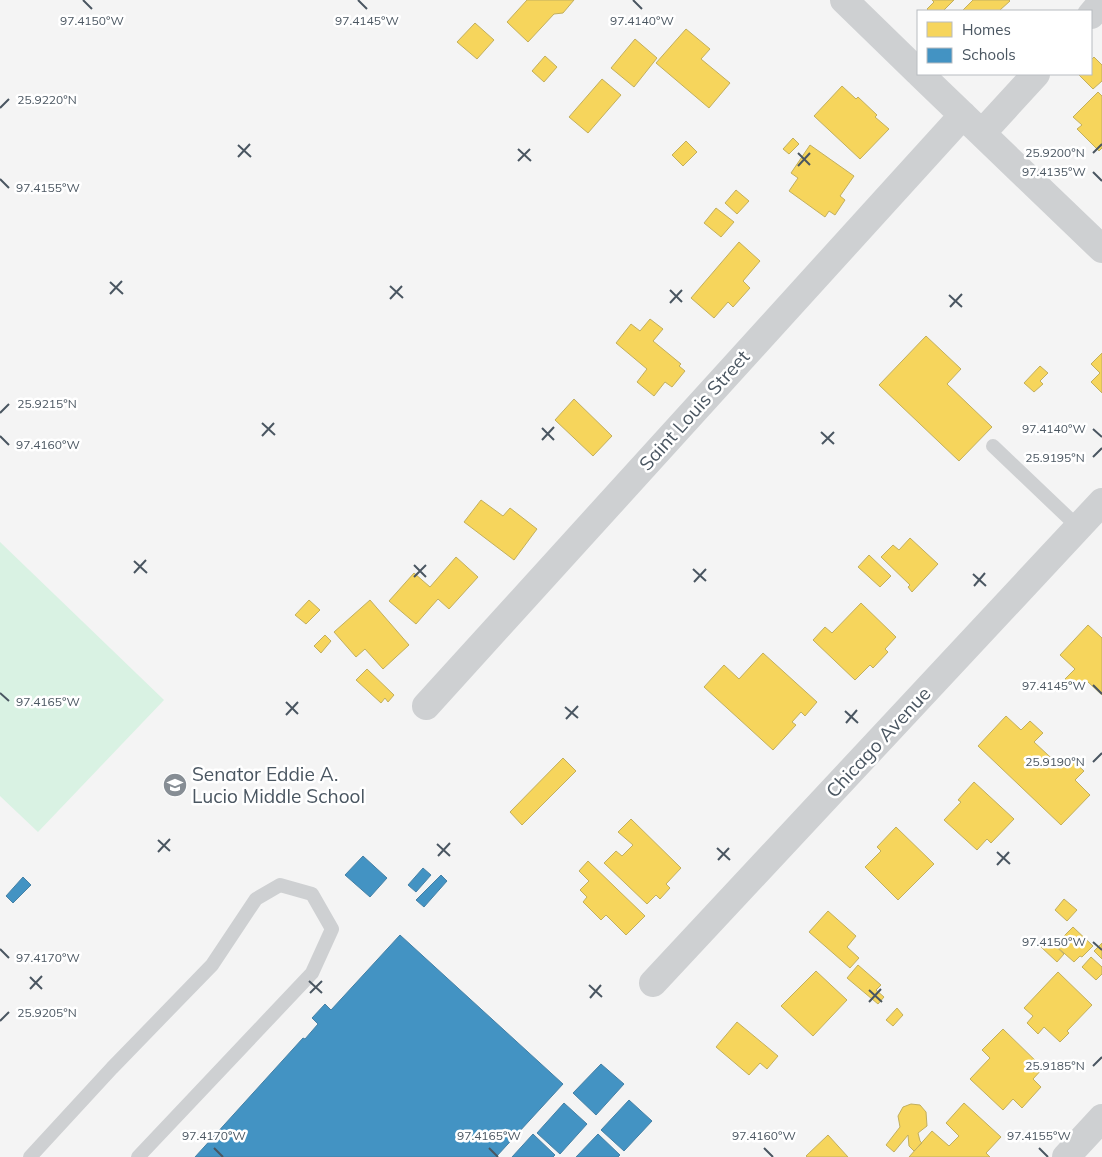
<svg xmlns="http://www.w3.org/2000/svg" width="1102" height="1157" font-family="Mulish,sans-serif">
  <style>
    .green { fill: #d9f2e3 }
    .homes { fill: #f6d55c; stroke: #c2af5e }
    .schools { fill: #4393c3; stroke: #4581a6 }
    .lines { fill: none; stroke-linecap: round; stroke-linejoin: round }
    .service { stroke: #ced0d2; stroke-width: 14 }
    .minor { stroke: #ced0d2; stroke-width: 28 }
    .ticks { fill: none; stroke: #4a5661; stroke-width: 2 }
    .labels { text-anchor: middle; stroke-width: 5; stroke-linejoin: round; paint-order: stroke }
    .street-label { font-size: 19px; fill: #4a5661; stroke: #fff }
    .poi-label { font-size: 19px; fill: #4a5661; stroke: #fff; text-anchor: start }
    .ticks-label { font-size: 12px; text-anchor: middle; fill: #4a5661; stroke: #fff; stroke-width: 5; stroke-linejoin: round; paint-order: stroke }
  </style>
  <rect width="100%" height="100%" fill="#f4f4f4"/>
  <path class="green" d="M0,542l164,158 -126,132 -38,-36z"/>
  <path class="homes" d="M527,0h47l-11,13 -9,1 -26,28 -21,-20z
    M932,0h22l-11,11h-14l-2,-2 7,-7z
    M973,0h36l1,1 -10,9 1,1h-39z
    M475,23l19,17 -17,19 -20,-17z
    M686,29l24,20 -9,10 29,24 -21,25 -53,-45z
    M635,39l22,19 -23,29 -23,-19z
    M545,56l12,11 -13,15 -12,-11z
    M1094,57l8,8v16l-9,8 -15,-15h13v-14z
    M602,79l19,16 -33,38 -19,-16z
    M842,86l14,13 2,-2 19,18 -2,2 14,12 -29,30 -46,-43z
    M1098,92l4,4v52l-3,3 -22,-22 5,-4 -9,-8z
    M793,138l6,6 -10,10 -6,-5z
    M686,141l11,11 -14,14 -11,-11z
    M810,145l44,31 -14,20 5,4 -10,15 -6,-4 -4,6 -36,-26 9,-13 -7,-5z
    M736,190l13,11 -12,13 -12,-11z
    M716,208l18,14 -13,15 -17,-14z
    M739,242l21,19 -17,20 7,7 -17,19 -5,-5 -14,16 -23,-20z
    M650,319l13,10 -10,12 28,23 -2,2 6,5 -13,16 -7,-5 -11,14 -17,-14 10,-13 -31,-26 15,-19 9,7z
    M926,336l35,33 -14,15 45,43 -33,34 -80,-76z
    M1102,353v40l-11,-11 9,-9 -9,-9z
    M1040,366l8,7 -8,8 3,3 -9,8 -10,-9z
    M574,399l38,37 -19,20 -38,-36z
    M481,500l22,16 7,-8 27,21 -23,31 -50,-38z
    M910,538l28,26 -26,28 -4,-5 2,-2 -29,-28 12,-12 6,5z
    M869,555l22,21 -11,11 -22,-20z
    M456,557l22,20 -29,32 -11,-10 -22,25 -27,-23 25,-28 16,14z
    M309,600l11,10 -14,14 -11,-9z
    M370,600l39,45 -26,24 -18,-20 -9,8 -22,-25z
    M861,603l35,34 -11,12 3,3 -15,16 -3,-3 -15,15 -42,-40 12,-13 7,6z
    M1088,625l14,13v57l-15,-14 -9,10 -13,-12 10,-10 -15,-14z
    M325,635l6,6 -10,12 -7,-7z
    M763,653l54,49 -12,14 -4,-4 -9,10 4,3 -23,25 -69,-63 20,-22 15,14z
    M367,669l27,26 -6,7 -3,-4 -4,5 -25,-23z
    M1006,716l15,14 9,-9 13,12 -9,9 28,26 9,-9 13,12 -9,9 15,15 -29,30 -83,-79z
    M563,758l13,13 -54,54 -12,-13z
    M974,782l40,37 -23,24 -4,-4 -10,11 -33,-30 17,-18 -3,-2z
    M631,819l50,49 -15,16 4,4 -10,11 -4,-4 -9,9 -43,-41 12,-12 6,5 11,-11 -15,-13z
    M896,827l38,37 -36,36 -33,-33 16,-16 -4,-4z
    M588,861l57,55 -19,19 -20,-20 -5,5 -18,-18 4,-5 -7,-7 9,-9 -10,-10z
    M1064,899l13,11 -10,11 -12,-11z
    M828,911l28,25 -9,11 12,11 -9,10 -41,-36z
    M1073,927l20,19 -11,11 -2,-1 -6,6 -19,-17z
    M1049,940l15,14 -7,8 -17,-16 5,-5z
    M1102,943v16l-8,-8z
    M1091,957l11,10v7l-6,6 -14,-13z
    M858,965l23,20 -5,5 8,7 -6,7 -31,-26z
    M816,971l31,29 -34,36 -32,-30z
    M1058,972l34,33 -25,26 2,2 -9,9 -16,-15 -6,7 -11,-11 6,-7 -9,-8z
    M897,1008l6,7 -10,11 -7,-6z
    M737,1022l41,34 -11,13 -7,-6 -11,12 -33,-28z
    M1003,1029l40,39 -10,11 8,8 -19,21 -9,-9 -10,11 -33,-31 20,-21 -8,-8z
    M964,1103l37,34 -15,16 4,4h-81l23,-26 17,15 10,-10 -13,-13z
    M911,1104l9,1 6,7 1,14 -9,7 2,8 2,2 -8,8 -5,-5 -1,-11 -14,17 -8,-7 14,-18 -2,-11 5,-9z
    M828,1135l20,22h-41l-1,-1z"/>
  <path class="schools" d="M363,856l24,22 -17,19 -25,-22z
    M423,868l8,7 -15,17 -8,-7z
    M441,875l6,6 -23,26 -8,-7z
    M23,877l8,8 -18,18 -7,-7z
    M400,935l163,149 -67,73h-301l108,-119 2,1 13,-15 -6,-6 13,-14 6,6z
    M601,1064l23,20 -28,31 -23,-22z
    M629,1100l23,21 -28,30 -23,-21z
    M564,1103l23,21 -27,30 -23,-21z
    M533,1134l22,21 -2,2h-41z
    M598,1134l22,21 -2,2h-42z"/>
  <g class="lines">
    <path class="service" d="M993,446l85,81
      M30,1157l82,-89 100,-103 44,-66 24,-14 32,9 20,35 -20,44 -174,184"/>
    <path class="minor" d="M844,0l74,72
      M1091,15l11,-13
      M920,74l182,175
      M982,133l54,-59
      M426,706l537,-591
      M653,983l449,-481
      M1066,1157l36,-39"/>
  </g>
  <path class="ticks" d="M83,0l9,9M358,0l9,9M633,0l9,9M0,108l9,-9M238,145l13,12M518,149l13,12M798,153l12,12M1093,153l9,-9M238,157l12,-13M518,161l12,-12M798,166l12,-13M1093,172l9,9M0,179l9,9M110,282l13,12M390,286l13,12M670,290l12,12M110,294l12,-13M949,295l13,12M390,299l12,-13M670,303l12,-13M950,307l12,-13M0,413l9,-9M262,423l13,12M542,428l12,12M1093,429l9,8M821,432l13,12M0,436l9,9M262,436l12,-13M542,440l12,-13M822,444l12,-12M1093,457l9,-9M134,561l13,12M414,565l12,12M693,569l13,12M134,573l12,-13M973,574l13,12M414,577l12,-12M694,582l12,-13M974,586l11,-13M1093,685l9,9M0,693l9,8M286,702l12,12M565,707l13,11M845,711l13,12M286,715l12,-13M566,719l12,-13M846,723l11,-13M1093,762l9,-9M158,840l12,11M437,844l13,12M717,848l13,12M158,852l12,-13M997,852l13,12M438,856l12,-13M718,860l11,-12M997,865l12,-13M1093,942l9,8M0,949l9,9M30,977l12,12M309,981l13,12M589,985l13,12M30,989l12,-13M869,990l13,12M310,993l12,-12M590,998l11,-13M869,1002l12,-13M0,1021l9,-9M1093,1066l9,-9M214,1148l9,9M489,1148l9,9M764,1148l9,9M1039,1148l9,9"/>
  <defs>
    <g id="school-disc" transform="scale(1.25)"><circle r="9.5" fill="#868d94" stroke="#fff"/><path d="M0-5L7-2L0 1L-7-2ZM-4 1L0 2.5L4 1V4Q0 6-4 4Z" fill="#fff"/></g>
  </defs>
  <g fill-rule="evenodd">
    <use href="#school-disc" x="175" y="785"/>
  </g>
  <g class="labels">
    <g class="street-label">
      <text transform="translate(694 410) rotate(-48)" y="7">Saint Louis Street</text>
      <text transform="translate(878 742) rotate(-47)" y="7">Chicago Avenue</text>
    </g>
    <g class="poi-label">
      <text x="192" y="781">Senator Eddie A.<tspan x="192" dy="22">Lucio Middle School</tspan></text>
    </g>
  </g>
  <g class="ticks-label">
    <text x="92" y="25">97.4150°W</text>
    <text x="367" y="25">97.4145°W</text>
    <text x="642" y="25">97.4140°W</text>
    <text x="47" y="104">25.9220°N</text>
    <text x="1055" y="157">25.9200°N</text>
    <text x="1054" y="176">97.4135°W</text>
    <text x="48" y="192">97.4155°W</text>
    <text x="47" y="408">25.9215°N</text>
    <text x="1054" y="433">97.4140°W</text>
    <text x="48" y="449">97.4160°W</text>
    <text x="1055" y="462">25.9195°N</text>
    <text x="1054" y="690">97.4145°W</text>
    <text x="48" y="706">97.4165°W</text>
    <text x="1055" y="766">25.9190°N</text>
    <text x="1054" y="946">97.4150°W</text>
    <text x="48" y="962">97.4170°W</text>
    <text x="47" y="1017">25.9205°N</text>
    <text x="1055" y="1070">25.9185°N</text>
    <text x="214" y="1140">97.4170°W</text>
    <text x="489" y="1140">97.4165°W</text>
    <text x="764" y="1140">97.4160°W</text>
    <text x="1039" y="1140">97.4155°W</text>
  </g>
  <rect x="917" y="10" width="175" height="65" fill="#ffffff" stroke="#b7bbc0"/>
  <rect x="927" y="22" width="25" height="15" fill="#f6d55c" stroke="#b7bbc0"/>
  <text x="962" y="35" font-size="15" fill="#4a5661">Homes</text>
  <rect x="927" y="48" width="25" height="15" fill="#4393c3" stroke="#b7bbc0"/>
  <text x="962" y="60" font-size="15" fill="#4a5661">Schools</text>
</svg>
